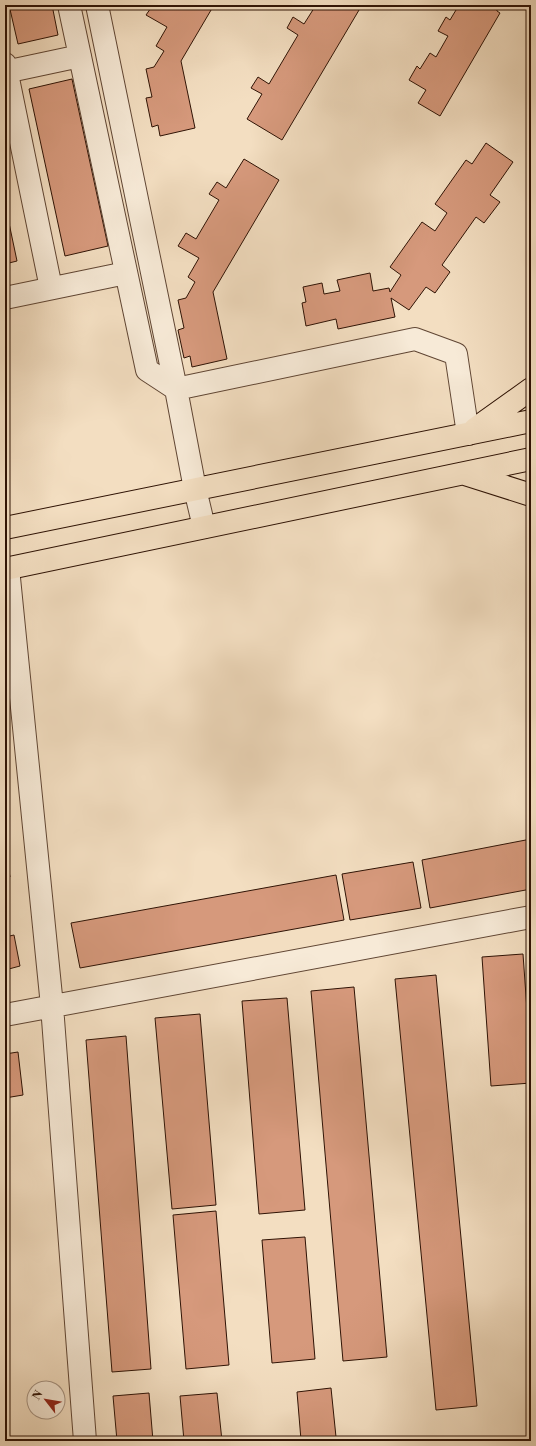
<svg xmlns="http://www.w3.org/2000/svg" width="536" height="1446" font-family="'Libre Bodoni',serif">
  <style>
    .building { fill: #d6997c; stroke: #2f1305 }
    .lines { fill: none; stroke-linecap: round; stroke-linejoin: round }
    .minor-casing { stroke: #604634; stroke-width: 24 }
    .major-casing { stroke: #2f1305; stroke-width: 24 }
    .minor { stroke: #f7ead7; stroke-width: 22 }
    .major { stroke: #f3dec1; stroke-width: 22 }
  </style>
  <rect width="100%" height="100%" fill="#f3dec1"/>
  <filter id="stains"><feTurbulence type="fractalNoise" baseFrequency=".005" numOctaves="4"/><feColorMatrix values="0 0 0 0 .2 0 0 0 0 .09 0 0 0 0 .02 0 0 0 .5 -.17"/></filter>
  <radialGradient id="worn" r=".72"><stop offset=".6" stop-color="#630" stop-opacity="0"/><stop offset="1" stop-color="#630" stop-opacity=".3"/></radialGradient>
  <path class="building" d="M9,5h43l6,30 -40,9z
    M153,5h6l5,3 2,-3h48l-33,56 14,67 -35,8 -2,-11 -6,2 -6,-29 6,-1 -6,-28 8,-2 10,-16 -8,-5 11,-19 -21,-12z
    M316,5h46l-80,135 -35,-21 15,-25 -11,-6 7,-11 11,7 29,-49 -11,-7 6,-11 11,7z
    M459,5l6,3 1,-3h30l1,6 3,2 -60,103 -22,-13 8,-13 -17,-10 8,-14 3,3 10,-16 6,4 12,-21 -10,-5 8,-14 4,3z
    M72,79l36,167 -43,10 -36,-167z
    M486,143l27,19 -23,33 10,7 -16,21 -8,-6 -34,48 8,7 -15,21 -9,-6 -17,23 -18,-12 4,19 -57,12 -2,-10 -30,7 -4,-23 4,-1 -3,-15 19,-4 2,11 16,-3 -3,-11 33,-7 3,18 16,-3 1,4 11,-17 -11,-8 32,-45 13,9 12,-18 -12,-9 31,-44 6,4z
    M244,159l35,21 -66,112 14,67 -35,8 -2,-11 -6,2 -6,-28 6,-2 -6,-28 8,-2 9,-16 -7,-5 11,-19 -21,-12 8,-13 10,6 23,-39 -10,-6 8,-12 9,6z
    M5,204l12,57 -12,3z
    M531,839v50l-101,19 -8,-48z
    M5,848l5,29 -5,1z
    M413,862l8,46 -71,12 -8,-46z
    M336,875l8,45 -264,48 -9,-45z
    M14,935l6,31 -15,4v-33z
    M523,954l8,112v17l-40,3 -9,-129z
    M436,975l41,431 -41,4 -41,-431z
    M354,987l33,370 -44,4 -32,-370z
    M287,998l18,212 -46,4 -17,-213z
    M200,1014l16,191 -44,4 -17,-191z
    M126,1036l25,333 -39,3 -26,-332z
    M18,1052l5,43 -18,3v-44z
    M216,1211l13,154 -43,4 -13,-154z
    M305,1237l10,122 -43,4 -10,-123z
    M331,1388l5,49 -35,3 -4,-48z
    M149,1393l4,48h-36l-4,-45z
    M217,1393l5,48h-38l-4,-45z"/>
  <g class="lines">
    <g class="minor-casing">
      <path id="minor" d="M69,5l78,365 29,19 19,100 9,38
        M97,5l79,384 239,-50 41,15 12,80
        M5,64l46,224
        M5,72l75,-16
        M5,298l121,-25
        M8,568l44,438 33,435
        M5,1015l526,-98"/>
    </g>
    <g class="major-casing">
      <path id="major" d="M475,429l56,-40
        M465,474l66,21
        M5,528l526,-107
        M5,569l526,-110"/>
    </g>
    <use href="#minor" class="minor"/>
    <use href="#major" class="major"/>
  </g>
  <rect width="536" height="1446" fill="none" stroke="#f3dec1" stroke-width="20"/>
  <rect x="6" y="6" width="524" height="1434" fill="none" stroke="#2f1305" stroke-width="2"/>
  <rect x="10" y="10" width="516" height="1426" fill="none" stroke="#2f1305"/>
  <g transform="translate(46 1400) rotate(301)"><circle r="19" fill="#f7ead7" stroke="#a79483"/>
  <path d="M0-3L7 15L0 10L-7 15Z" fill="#8f2418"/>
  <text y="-6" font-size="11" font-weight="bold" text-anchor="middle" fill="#2f1305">N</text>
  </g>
  <rect width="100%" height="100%" filter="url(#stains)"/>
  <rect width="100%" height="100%" fill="url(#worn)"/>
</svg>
